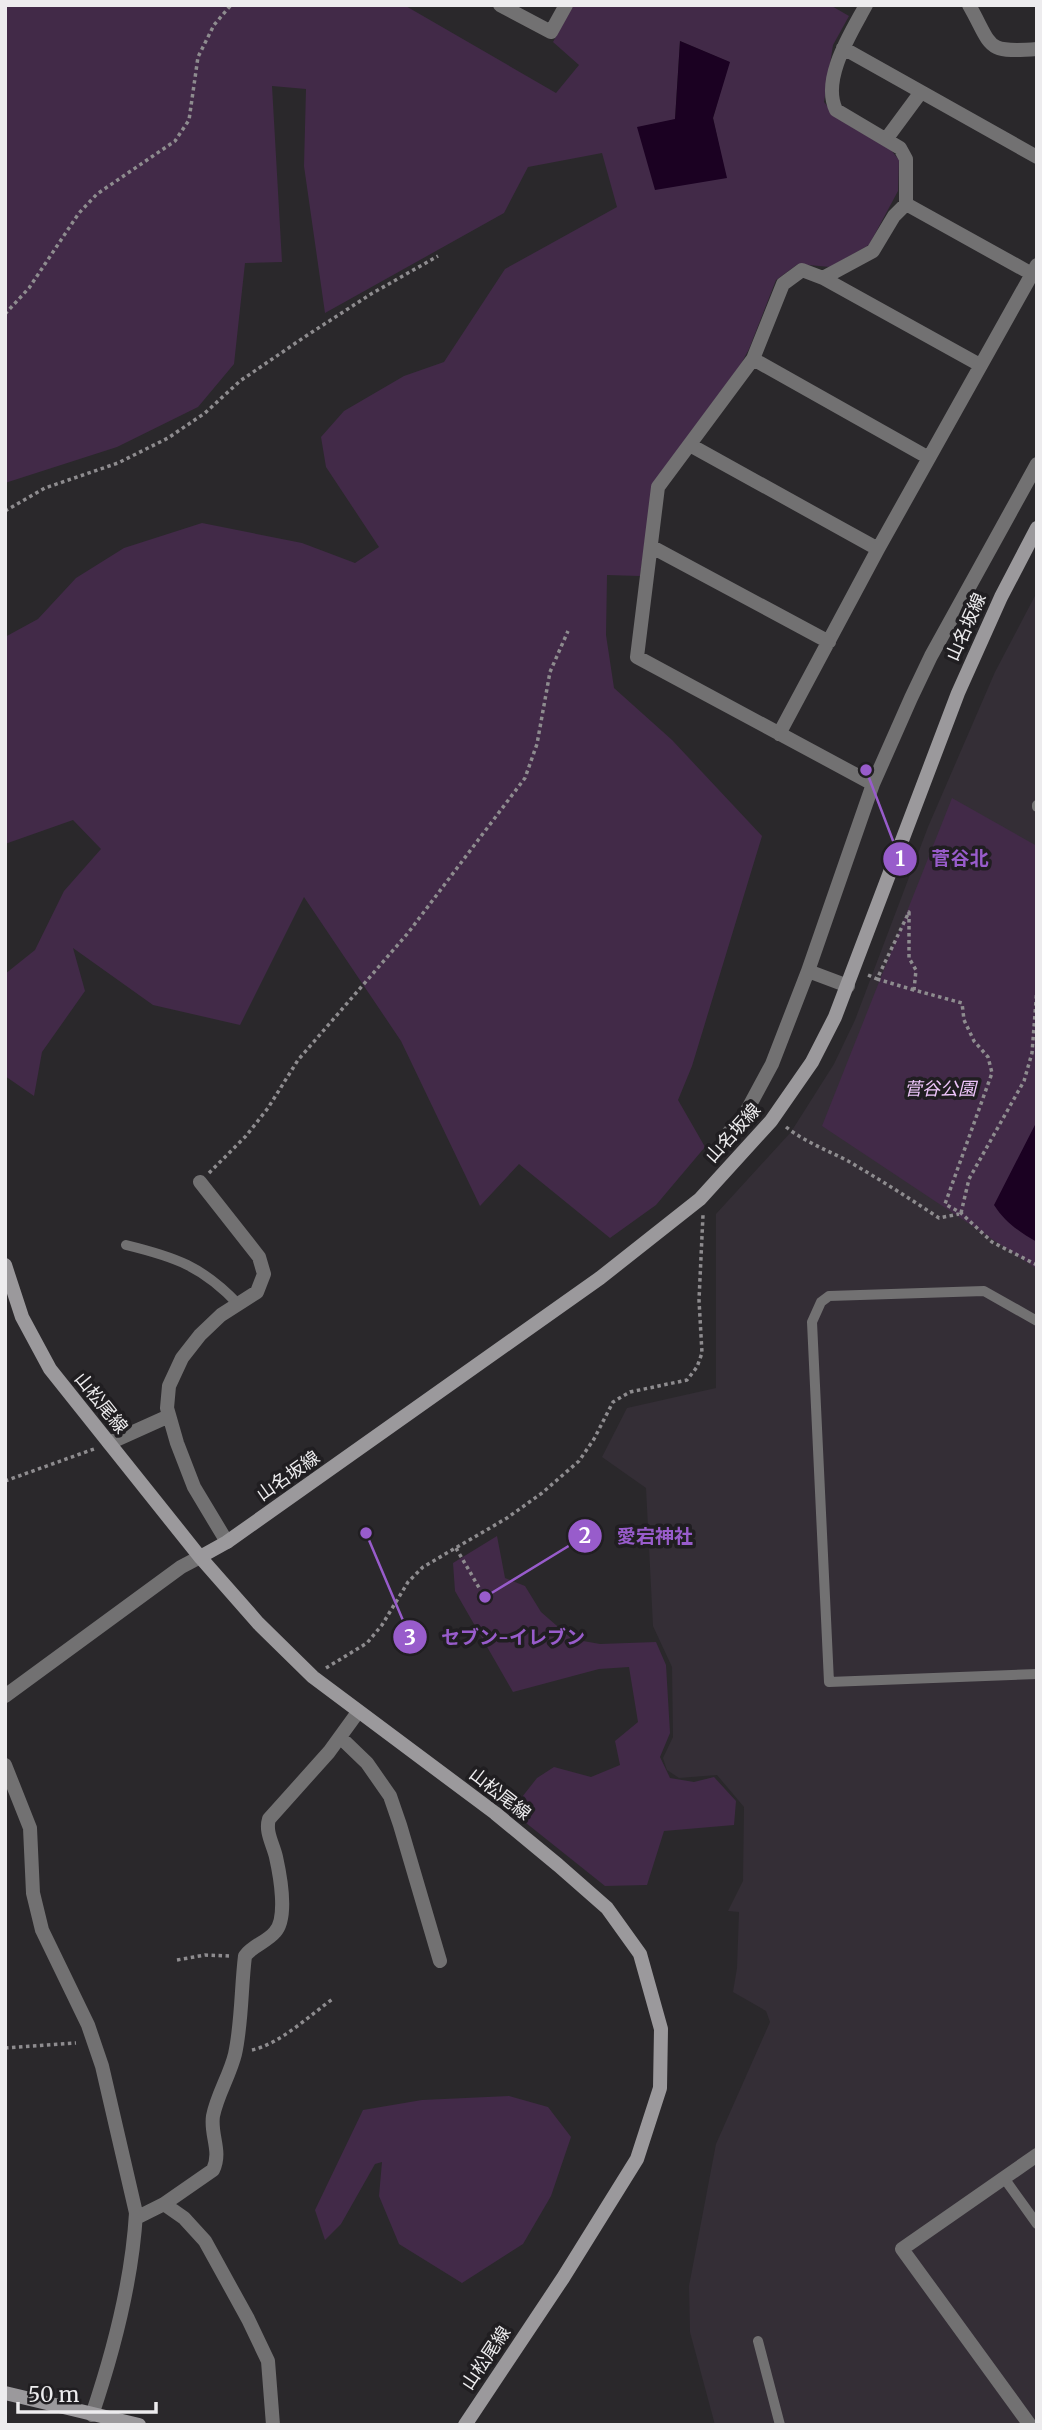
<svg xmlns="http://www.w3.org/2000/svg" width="1042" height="2430" font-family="Merriweather,'Noto Sans JP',serif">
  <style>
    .built { fill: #342e36 }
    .green { fill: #422a48; fill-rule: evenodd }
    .water { fill: #1b0122 }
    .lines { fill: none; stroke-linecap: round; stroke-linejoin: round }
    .path { stroke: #8e8c8f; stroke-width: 3.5; stroke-dasharray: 3.5 3.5; stroke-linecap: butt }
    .service { stroke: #727172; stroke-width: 10 }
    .minor { stroke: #727172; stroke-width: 14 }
    .tertiary { stroke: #727172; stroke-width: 14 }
    .secondary { stroke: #9b999c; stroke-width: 14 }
    .labels { text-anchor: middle; stroke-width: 7; stroke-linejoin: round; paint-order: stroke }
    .street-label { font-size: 18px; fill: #edecee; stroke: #201e21 }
    .park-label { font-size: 18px; font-style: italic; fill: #eec5fa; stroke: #201e21 }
    .leader { fill: none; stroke: #985ccb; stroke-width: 2.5 }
    .callout-dot { fill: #985ccb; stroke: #201e21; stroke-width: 2.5 }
    .mark-label { font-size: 21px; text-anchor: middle; font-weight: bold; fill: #fff }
    .callout-label { font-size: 19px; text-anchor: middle; font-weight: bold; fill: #985ccb; stroke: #201e21; stroke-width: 7; stroke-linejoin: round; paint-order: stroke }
  </style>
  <rect width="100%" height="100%" fill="#2a282b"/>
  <path class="built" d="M1037,592v1833h-322l-25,-93 -1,-46 27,-142 54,-122 -4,-11 -33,-19 4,-24 2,-56 -11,-1 15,-30 1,-74 -27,-32 -38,3 -12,-8 -4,-12 10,-21 -1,-70 -19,-41 -7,-138 -44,-31 25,-49 89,-20v-174l75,-82 43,-68 21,-44 73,-193 67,-155z"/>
  <path class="green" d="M5,5h399l152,88 23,-28 -26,-23 20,-37h257l19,11 -16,29 -9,57 13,16 54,32 8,10 -1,31 -29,54 -39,22 -32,-3 -22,16 -27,69 -8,15 -88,119 -13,93 -33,-1 -1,60 8,53 58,52 90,96 -70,230 -14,34 27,47 -49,58 -46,33 -91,-74 -39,42 -79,-165 -97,-144 -64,128 -87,-20 -80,-57 12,43 -43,61 -8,44 -29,-20v-102l30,-24 29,-59 37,-42 -28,-29 -68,24v-207l33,-18 38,-41 48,-30 78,-25 100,20 53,20 24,-16 -53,-80 -5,-30 23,-26 60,-35 40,-14 61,-93 112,-62 -15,-54 -74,14 -24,46 -179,100 -21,-147 2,-77 -34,-3 10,176 -37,1 -11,101 -36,43 -81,40 -112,36zM680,41l49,21 -16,56 13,60 -51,-58z
    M952,798l85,48v423l-215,-143z
    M497,1536l8,42 20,8 16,26 31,27 28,5 56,-2 10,23 4,68 -10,24 10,21 24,4 20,-5 22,24 -2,24 -70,6 -17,54 -42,1 -94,-75 26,-33 17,-11 37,10 29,-12 -5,-24 23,-19 -9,-55 -30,2 -86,23 -58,-101 -2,-28z
    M509,2096l39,11 23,30 -20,59 -28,48 -61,39 -63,-39 -20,-48 3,-34 -7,2 -34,60 -16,16 -10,-30 48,-100 59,-10z"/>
  <path class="water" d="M680,41l50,21 -17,56 14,60 -72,12 -18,-63 38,-8z
    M1037,1121v121c-18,-10 -32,-20 -43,-37z"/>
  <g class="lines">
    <path class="path" d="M5,314l24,-26 50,-75 18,-19 78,-53 14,-21 9,-63 16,-32 17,-20
      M5,511l40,-23 73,-25 50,-25 37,-25 35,-32 66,-45 65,-42 67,-38
      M868,975l9,4 32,-67v46l7,12 -2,20 48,13 2,17 10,21 14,16 4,16 -47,131 16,9 31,29 45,23
      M877,979l37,11
      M786,1127c19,15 41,23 62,34 31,18 61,37 91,57l20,-4
      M209,1173l37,-37 22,-28 30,-48 110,-127 117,-155 12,-34 13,-72 18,-41
      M961,1213l8,-34 55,-98 8,-28 5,-65
      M5,1481l89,-32
      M456,1548l25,43
      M326,1668l41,-25 15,-18 26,-43 15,-15 84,-49 35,-25 37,-32 15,-22 19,-37 17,-10 57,-12 10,-13 5,-14 -3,-53 4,-85
      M177,1960l28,-5 24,1
      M5,2048l71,-5
      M252,2050c28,-6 58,-35 82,-52"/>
    <path class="service" d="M1037,805v2
      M126,1245c49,12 76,21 112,59
      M1037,1321l-53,-30 -155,5 -8,6 -9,20 17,360 208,-8
      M1004,2178l33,46
      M758,2341l22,84"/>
    <path class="minor" d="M500,5l51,27 15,-27
      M866,5c-15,28 -45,74 -30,105l64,38 6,11v45l-12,12 -21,35 -50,27 -21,-8 -19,14 -30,75 -95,128 -21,170 236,127
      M969,5c24,42 15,48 68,44
      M843,48l194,109
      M887,138l34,-46
      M906,204l126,70
      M823,278l157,87
      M753,359l176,99
      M690,445l188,104
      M652,547l177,95
      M779,734l99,-185 159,-284
      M848,986l-40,-15 65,-187 38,-86 20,-42 106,-192
      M723,1139l22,-25 27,-50 36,-93
      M200,1182l59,75 5,17 -7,18 -36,23 -21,20 -18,23 -13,28 -2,22 10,35 17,44 33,55
      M109,1443l60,-27
      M340,1737l27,26 23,33 10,29 40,136
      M5,1765l25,63 3,65 9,37 46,95 14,41 34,147c-4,69 -22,137 -44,202
      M164,2204l20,14 21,23 43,78 20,42 5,64
      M136,2218l28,-14 49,-34c9,-19 -3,-35 0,-54 4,-21 17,-41 22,-62 7,-32 6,-66 10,-98 8,-11 22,-14 30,-24 13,-14 5,-57 1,-75 -3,-13 -11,-25 -7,-38l60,-67 29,-40
      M1030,2425l-128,-176 135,-94"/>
    <path class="tertiary" d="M5,1696l176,-129 19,-10"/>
    <path class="secondary" d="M5,1265l17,52 28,52 150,188 58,66 55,54 182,136 63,52 49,43 33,46 21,75 -1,59 -23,71 -74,119 -98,147
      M200,1557l27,-15 373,-264 100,-79 71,-78 41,-59 23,-45 123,-324 43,-96 36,-69
      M5,2393l134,32"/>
  </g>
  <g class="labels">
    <g class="street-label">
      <text transform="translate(966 627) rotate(-66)" y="6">山名坂線</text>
      <text transform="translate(733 1133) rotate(-48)" y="6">山名坂線</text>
      <text transform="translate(101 1403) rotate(51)" y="6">山松尾線</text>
      <text transform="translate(288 1476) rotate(-35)" y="6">山名坂線</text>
      <text transform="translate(500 1794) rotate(38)" y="6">山松尾線</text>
      <text transform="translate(486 2358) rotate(-56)" y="6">山松尾線</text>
    </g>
    <g class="park-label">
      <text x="940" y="1095">菅谷公園</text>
    </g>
  </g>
  <path class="leader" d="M866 770L900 859M485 1597L585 1536M366 1533L410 1637"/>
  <g class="callout-dot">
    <circle cx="866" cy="770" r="7"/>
    <circle cx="485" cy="1597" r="7"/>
    <circle cx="366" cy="1533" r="7"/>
    <circle cx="900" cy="859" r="18"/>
    <circle cx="585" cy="1536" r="18"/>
    <circle cx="410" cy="1637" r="18"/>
  </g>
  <g class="mark-label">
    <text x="900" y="866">1</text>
    <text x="585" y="1543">2</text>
    <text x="410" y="1645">3</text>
  </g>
  <g class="callout-label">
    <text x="960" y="865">菅谷北</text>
    <text x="655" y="1543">愛宕神社</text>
    <text x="513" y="1644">セブン-イレブン</text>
  </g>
  <rect width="1042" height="2430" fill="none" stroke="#edecee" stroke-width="14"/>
  <path d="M18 2402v10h138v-10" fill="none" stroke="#edecee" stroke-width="3.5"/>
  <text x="28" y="2402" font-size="21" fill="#edecee" stroke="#201e21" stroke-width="5" paint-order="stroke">50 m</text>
</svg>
